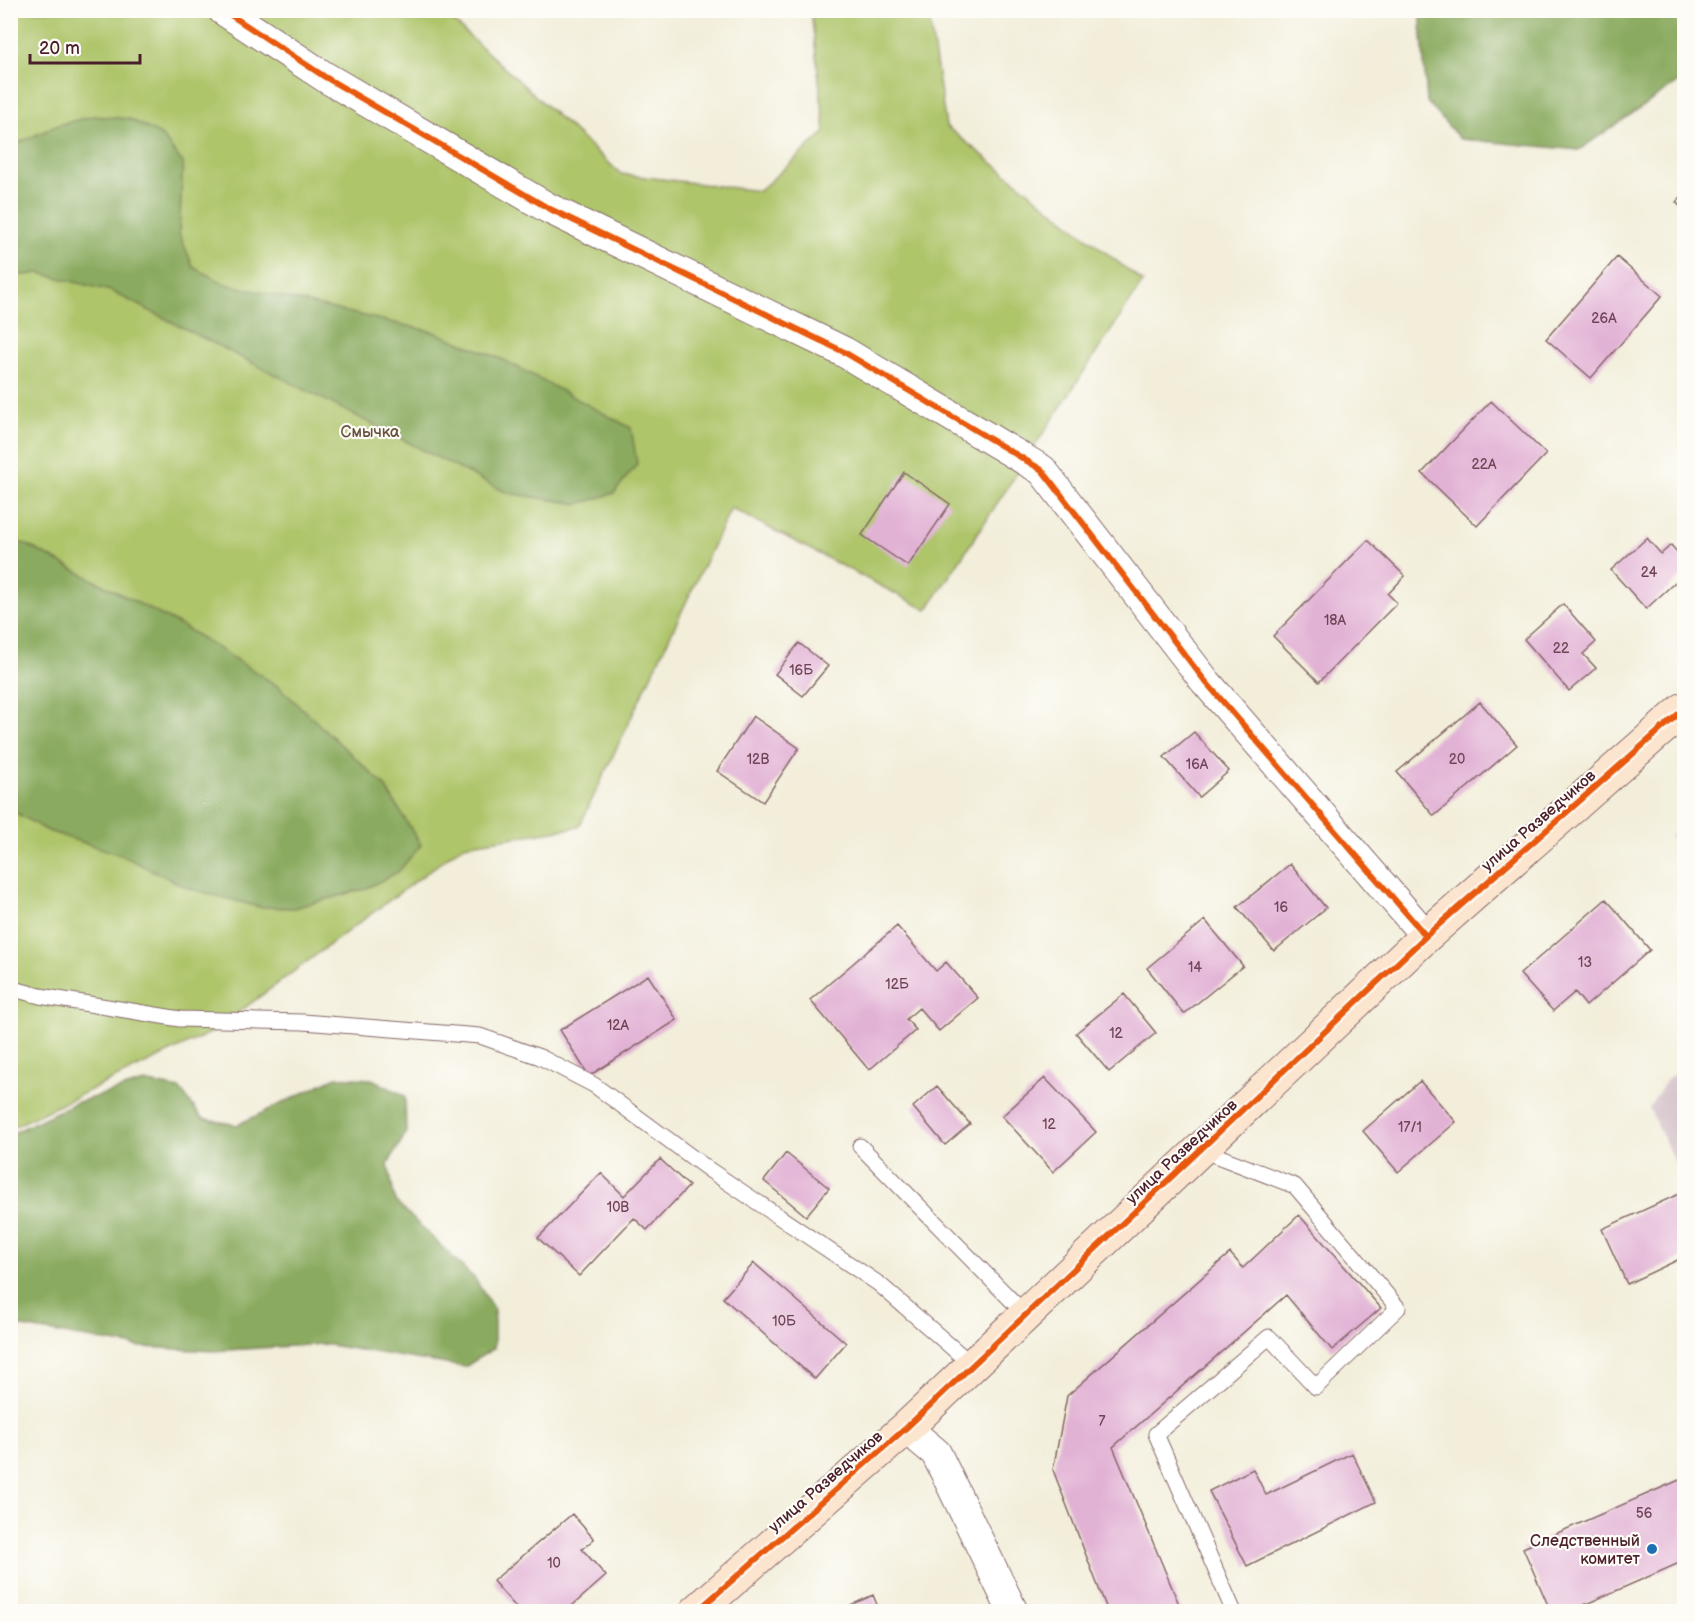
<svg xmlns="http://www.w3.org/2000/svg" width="1695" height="1622" font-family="'Balsamiq Sans',sans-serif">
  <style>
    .industrial { fill: #d2bdc6 }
    .green { fill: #aec56a; stroke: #7c724a; stroke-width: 1.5 }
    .forest { fill: #8aaa5e; stroke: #6a6444; stroke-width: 1.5 }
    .building { fill: #e2b2d5 }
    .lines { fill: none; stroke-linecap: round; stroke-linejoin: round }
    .lane-casing { stroke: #856768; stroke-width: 17 }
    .street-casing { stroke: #856768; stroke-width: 32 }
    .secondary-casing { stroke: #856768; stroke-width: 35 }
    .lane { stroke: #fff; stroke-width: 15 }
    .street { stroke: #fff; stroke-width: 30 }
    .secondary { stroke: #fce5cf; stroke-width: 33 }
    .cycleway-casing { stroke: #fdfcf7; stroke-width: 10 }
    .cycleway { stroke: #e8590c; stroke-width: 6 }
    .poi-dot { fill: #1f6fb2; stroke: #fdfcf7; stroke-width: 2 }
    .labels { text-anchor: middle; stroke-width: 4.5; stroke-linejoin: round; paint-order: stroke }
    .number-label { font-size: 14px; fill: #704456 }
    .park-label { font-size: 16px; fill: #68513e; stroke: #fdfcf7 }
    .street-label { font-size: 16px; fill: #4a1f2b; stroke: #fdfcf7 }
    .poi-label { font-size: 16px; fill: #4a1f2b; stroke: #fdfcf7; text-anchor: end }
  </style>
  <rect width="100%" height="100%" fill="#fdfcf7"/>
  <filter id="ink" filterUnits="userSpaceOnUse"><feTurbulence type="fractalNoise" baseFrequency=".0167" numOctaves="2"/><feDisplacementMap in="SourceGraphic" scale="12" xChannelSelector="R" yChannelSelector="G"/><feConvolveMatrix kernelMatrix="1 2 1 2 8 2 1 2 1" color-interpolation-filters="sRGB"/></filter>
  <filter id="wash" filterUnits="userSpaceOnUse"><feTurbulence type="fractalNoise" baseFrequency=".008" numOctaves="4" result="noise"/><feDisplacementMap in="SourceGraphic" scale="24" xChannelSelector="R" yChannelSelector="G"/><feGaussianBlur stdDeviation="1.35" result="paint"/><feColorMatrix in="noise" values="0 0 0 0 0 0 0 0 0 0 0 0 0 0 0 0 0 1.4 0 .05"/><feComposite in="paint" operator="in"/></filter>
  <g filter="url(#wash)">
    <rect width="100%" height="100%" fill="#f2eeda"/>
    <path class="industrial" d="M1684,822v34l-14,-20z
      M1684,1068v113l-35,-73 19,-30z"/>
    <path class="green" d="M11,11h431l179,163 138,17 66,-59 -14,-121h117l18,115 197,156 -216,328 -196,-102 -152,319 -115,18 -252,187 -201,96z"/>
    <path class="forest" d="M1420,11h264v67l-105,72 -119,-11 -33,-37z
      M93,116l37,3 31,16 22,28 -4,70 14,34 32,17 209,48 70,28 127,68 6,36 -23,29 -35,11 -72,-11 -396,-202 -72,-18 -28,4v-131l47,-21z
      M11,541l14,3 159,83 94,59 106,99 37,60 -23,27 -33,17 -71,19 -35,-1 -71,-19 -67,-33 -73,-24 -37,-21z
      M336,1077l36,2 33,17 1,37 -18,31 7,37 80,78 19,31v38l-29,19 -142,-23 -110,7 -72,-4 -130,-22v-191l64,-31 69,-21 36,7 22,29 35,7z"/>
    <g id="blocks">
      <path class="building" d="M1684,194v17l-8,-9z
        M1617,257l45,39 -71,82 -45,-39z
        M1491,401l55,53 -69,72 -55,-53z
        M904,472l46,32 -42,62 -46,-31z
        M1647,538l14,16 10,-9 13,15v14l-38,35 -35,-39z
        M1368,540l37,36 -17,18 9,9 -78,79 -46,-46z
        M1563,604l33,38 -13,12 13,14 -27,23 -45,-52z
        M799,643l29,23 -25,30 -28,-22z
        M1480,702l37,43 -83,71 -37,-44z
        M753,716l46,32 -36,54 -46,-31z
        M1194,732l35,39 -30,26 -35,-40z
        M1290,864l36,44 -52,43 -37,-44z
        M1606,899l44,51 -64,56 -11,-14 -22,19 -33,-37z
        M1205,920l38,46 -59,48 -37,-46z
        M897,926l39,45 10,-9 32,36 -39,33 -20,-23 -13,11 10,11 -47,40 -59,-70z
        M648,975l29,45 -88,56 -29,-46z
        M1124,994l32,39 -47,39 -33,-39z
        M1045,1078l51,54 -43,40 -51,-56z
        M1420,1081l36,41 -58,50 -35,-41z
        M937,1086l33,38 -25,21 -32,-38z
        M786,1153l43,35 -23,28 -42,-35z
        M660,1159l29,27 -42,44 -13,-12 -55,58 -41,-38 63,-65 23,23z
        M1681,1193l3,7v57l-57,27 -25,-55z
        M1299,1215l82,93 -49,42 -46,-55 -173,152 68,162 -7,3h-66l-55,-142 14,-74 163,-143 13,15z
        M754,1263l92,80 -31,36 -92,-81z
        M1352,1453l24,49 -129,64 -38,-75 44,-22 13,26z
        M1684,1478v83l-116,51h-17l-28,-64z
        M572,1514l22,25 -12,10 24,27 -41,36h-45l-27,-31z
        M873,1595l7,17h-44z"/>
    </g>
  </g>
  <g filter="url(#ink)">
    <use href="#blocks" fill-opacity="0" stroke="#856768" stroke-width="1.5"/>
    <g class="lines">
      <g class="lane-casing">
        <path id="lane" d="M10,988l30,8 140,23 123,3 177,14 60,21 54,28 114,84 171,115 93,81
          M860,1146l166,169
          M1202,1150l93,36 103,122 -82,79 -47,-50 -113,97 78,178"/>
      </g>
      <g class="street-casing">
        <path id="street" d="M223,10l102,67 223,131 296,144 198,118 163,211 221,255
          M906,1428l30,25 77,159"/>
      </g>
      <g class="secondary-casing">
        <path id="secondary" d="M696,1612l210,-184 520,-492 258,-227"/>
      </g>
      <use href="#lane" class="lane"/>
      <use href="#street" class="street"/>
      <use href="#secondary" class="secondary"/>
      <g class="cycleway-casing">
        <path id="cycleway" d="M223,10l102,67 223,131 296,144 198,118 163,211 221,255
          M696,1612l210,-184 520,-492 258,-227"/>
      </g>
      <use href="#cycleway" class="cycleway"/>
    </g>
  </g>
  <circle class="poi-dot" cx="1652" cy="1549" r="6"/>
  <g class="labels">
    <g class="number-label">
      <text x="1604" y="323">26А</text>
      <text x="1484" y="469">22А</text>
      <text x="1649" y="577">24</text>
      <text x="1335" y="625">18А</text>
      <text x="1561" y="653">22</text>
      <text x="801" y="675">16Б</text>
      <text x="758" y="764">12В</text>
      <text x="1457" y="764">20</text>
      <text x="1197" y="769">16А</text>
      <text x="1281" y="912">16</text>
      <text x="1585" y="967">13</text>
      <text x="1195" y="972">14</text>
      <text x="897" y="989">12Б</text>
      <text x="618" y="1030">12А</text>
      <text x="1116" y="1038">12</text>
      <text x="1049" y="1129">12</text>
      <text x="1410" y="1132">17/1</text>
      <text x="618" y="1212">10В</text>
      <text x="784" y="1326">10Б</text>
      <text x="1102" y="1426">7</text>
      <text x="1644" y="1518">56</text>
      <text x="554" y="1568">10</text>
    </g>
    <g class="park-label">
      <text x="370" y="437">Смычка</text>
    </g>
    <g class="street-label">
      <text transform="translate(1538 820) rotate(-41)" y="6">улица Разведчиков</text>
      <text transform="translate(1181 1151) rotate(-43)" y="6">улица Разведчиков</text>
      <text transform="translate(825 1481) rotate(-41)" y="6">улица Разведчиков</text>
    </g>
    <g class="poi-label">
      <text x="1640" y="1546">Следственный<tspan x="1640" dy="18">комитет</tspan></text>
    </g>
  </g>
  <rect width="1695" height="1622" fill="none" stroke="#fdfcf7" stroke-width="36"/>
  <path d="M30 54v9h110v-9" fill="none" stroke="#4a1f2b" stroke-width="3"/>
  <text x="39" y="54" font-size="18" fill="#4a1f2b" stroke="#fdfcf7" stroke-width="4.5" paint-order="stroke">20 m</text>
</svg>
